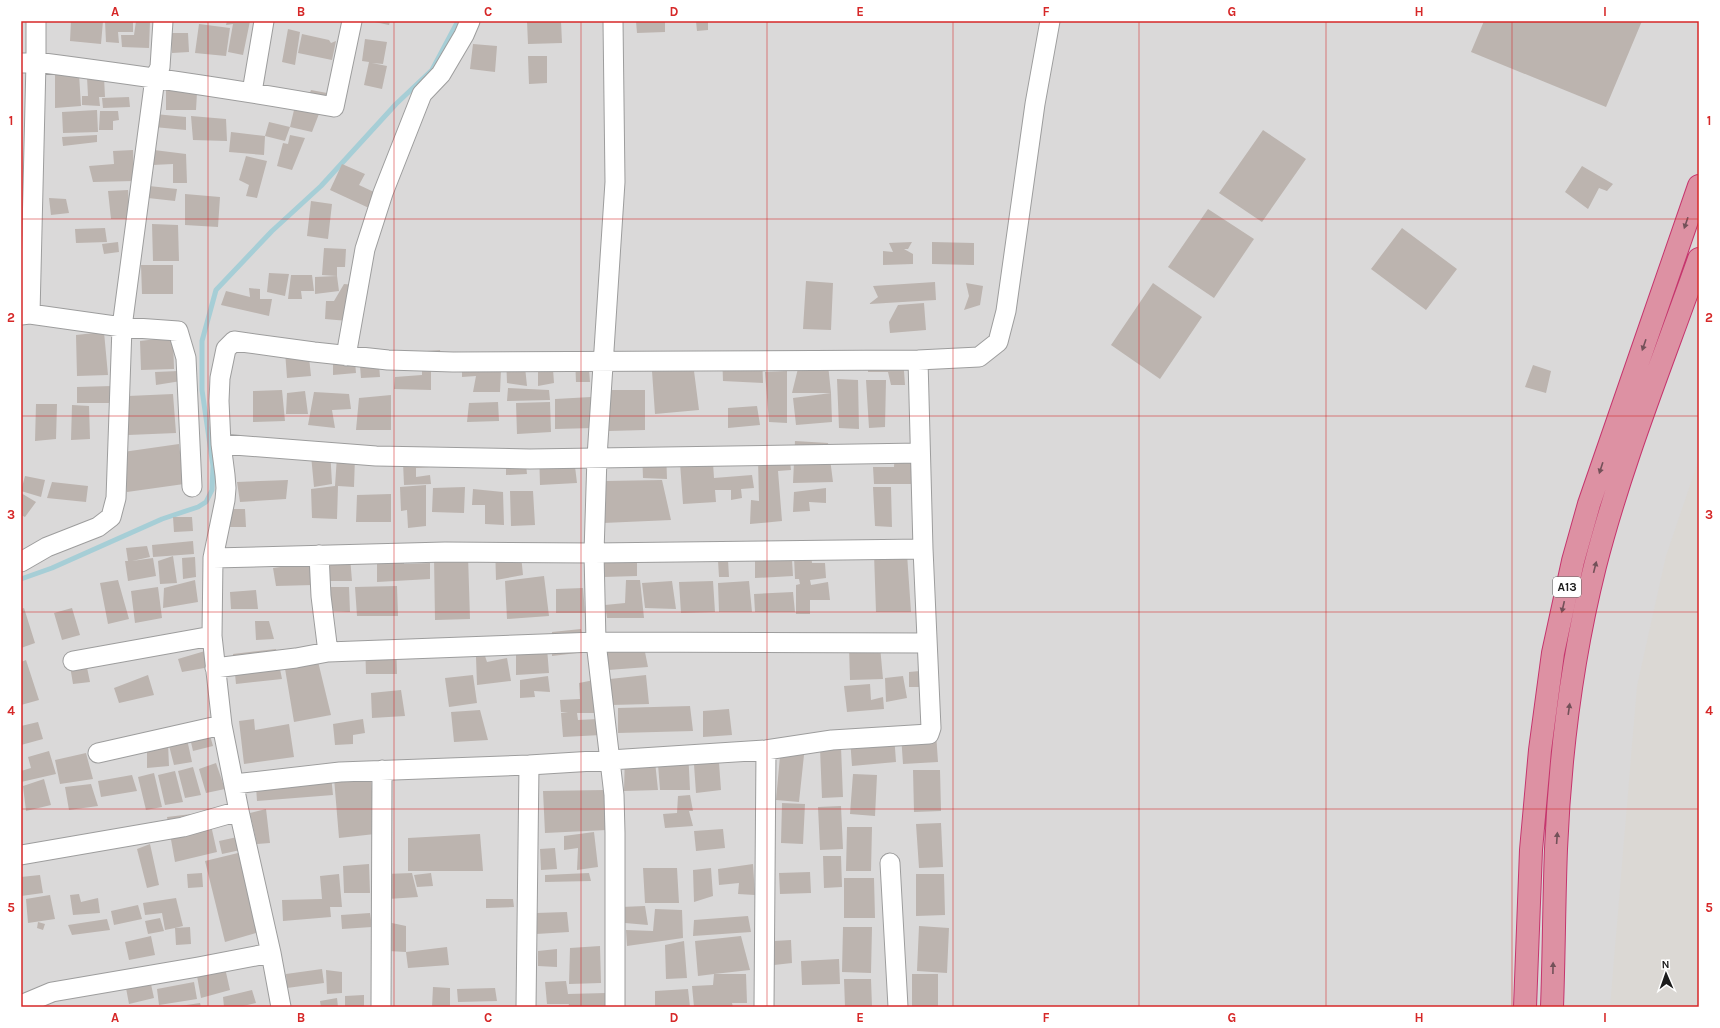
<svg xmlns="http://www.w3.org/2000/svg" width="1720" height="1028" font-family="Karla,sans-serif">
  <style>
    .residential { fill: #dad9d9 }
    .airport { fill: #dbd8d4 }
    .lines { fill: none; stroke-linecap: round; stroke-linejoin: round }
    .stream { stroke: #a6ced6; stroke-width: 5 }
    .building { fill: #bcb4af }
    .minor-casing { stroke: #9d9d9d; stroke-width: 21 }
    .highway-casing { stroke: #c5356d; stroke-width: 24 }
    .minor { stroke: #fff; stroke-width: 19 }
    .highway { stroke: #dd91a3; stroke-width: 22 }
    .oneway { fill: #735159 }
    .grid { fill: none; stroke: #d62828; stroke-width: 1; stroke-opacity: 0.55 }
    .labels { text-anchor: middle; stroke-width: 3; stroke-linejoin: round; paint-order: stroke }
    .shield { fill: #fff; stroke: #606060; stroke-width: 1 }
    .shield-label { font-size: 12px; font-weight: bold; fill: #1c1c1c }
    .neatline { fill: none; stroke: #d62828; stroke-width: 1.5 }
    .grid-label { font-size: 13px; text-anchor: middle; font-weight: bold; fill: #d62828 }
  </style>
  <rect width="100%" height="100%" fill="#ece8e2"/>
  <path class="residential" d="M21,21h1678v986h-1678z"/>
  <path class="airport" d="M1699,459v548h-89l27,-321 29,-130z"/>
  <g class="lines">
    <path class="stream" d="M21,579l31,-11 110,-49 36,-12 8,-5 6,-12 1,-24 -11,-76v-49l14,-51 56,-59 49,-45 75,-82 36,-34 26,-49"/>
  </g>
  <path class="building" d="M71,21h32l-2,23 -31,-3z
    M105,21h28v11h-15l1,11 -13,-1z
    M136,21h14l-1,27 -27,-1 -1,-12h13z
    M227,21h23l-7,34 -15,-3 5,-28 -7,1z
    M370,21h20l-1,4z
    M527,21h34l1,22 -34,1z
    M636,21h29v11l-28,1z
    M696,21h12v9l-11,1z
    M1484,21h158l-36,86 -135,-55z
    M199,24l31,4 -4,28 -31,-3z
    M288,29l12,3 -5,33 -13,-3z
    M172,33h16l1,19 -17,1z
    M302,34l27,6 2,3 5,-2 -4,19 -34,-7z
    M365,39l22,3 -4,22 -11,-1 15,3 -5,23 -18,-4 5,-23 -7,-1z
    M473,44l24,2 -2,26 -25,-3z
    M528,56h19v27l-18,1z
    M55,74h24l2,32 -26,2z
    M198,75l-2,35h-30v-20h14z
    M87,77h17l1,20h-6l1,9 -18,-1v-9h6z
    M311,90l16,3 -15,39 -22,-5 4,-17 9,1z
    M129,97l1,10 -27,1 -1,-10z
    M97,110l1,22 -35,1 -1,-21z
    M100,111h18l1,9 -6,1v9h-14z
    M155,114l31,3v13l-32,-3z
    M191,116l35,3 1,22 -34,-1z
    M269,122l21,5 -5,14 -20,-5z
    M1263,130l43,29 -44,63 -43,-29z
    M231,132l34,4 -1,19 -35,-3z
    M97,135v7l-34,4 -1,-9z
    M290,135l15,3 -13,32 -15,-4 6,-23 5,1z
    M133,150l1,31 -41,1 -4,-16 25,-2 -1,-13z
    M154,150l32,4 1,29h-14v-19l-21,1z
    M246,156l21,5 -10,37 -11,-2 3,-11 -10,-5z
    M342,164l23,10 -6,11 17,8 -7,15 -39,-18z
    M1582,166l31,18 -6,7 -8,-3 -11,21 -23,-17z
    M149,186l28,3 -2,12 -27,-3z
    M128,190l2,29h-19l-3,-28z
    M185,194l35,3 -2,30 -33,-2z
    M49,198l17,1 3,14 -18,2z
    M311,201l21,3 -4,35 -21,-3z
    M1208,209l46,30 -40,59 -46,-31z
    M152,224l26,1 1,36h-26z
    M105,228l2,14 -31,1 -1,-14z
    M1402,228l55,41 -31,41 -55,-41z
    M118,242l1,10 -15,2 -2,-10z
    M912,242l-4,7h-4l9,5v10l-30,1v-14l10,1 -4,-9z
    M932,242l42,1v22l-42,-1z
    M324,248l22,1 -1,18h-8v9l-15,-1z
    M141,265h32v29h-31z
    M269,273l20,1 -4,22 -18,-4z
    M291,275h21l2,16h-13l1,8h-14z
    M337,276l2,15 -24,3v-17z
    M806,281l27,2 -2,47 -28,-1z
    M935,282l1,18 -67,4 9,-7 -5,-11z
    M966,283l17,3 -3,19 -16,5 5,-14z
    M1153,283l49,34 -42,62 -49,-34z
    M344,284l11,1 -7,36 -23,-2 1,-18h8z
    M249,288l11,1v10h12l-3,17 -48,-11 5,-14 24,6z
    M924,303l2,27 -36,3 -1,-11 9,-17z
    M104,332l4,43 -31,1 -1,-41z
    M173,337l1,32 -33,1 -1,-29z
    M308,348l3,28 -24,2 -2,-27z
    M354,350l2,23 -23,2v-24z
    M440,350l2,14 -11,1v25l-37,-1 1,-12 27,-2v-10l-22,-12z
    M378,352l2,25 -19,1 -2,-24z
    M722,353l40,1 1,29 -40,-2z
    M827,355l4,38h-39l9,-37z
    M506,356l19,11 2,19 -20,-3z
    M462,357l39,12 -1,23h-27l3,-16 -14,1z
    M588,357l2,25h-14l-1,-24z
    M868,357h35l2,28h-14l-3,-13h-20z
    M1533,365l18,6 -5,22 -21,-6z
    M553,369l1,14 -16,3v-15z
    M179,371l2,10 -25,4 -1,-13z
    M652,371h42l5,39 -44,4z
    M787,371v52l-18,-1 -4,-50z
    M837,379l21,1 1,49 -20,-1z
    M866,380h20l-1,47 -16,1z
    M112,386v17h-35v-16z
    M508,388l41,2 1,10 -43,1z
    M282,390l3,31 -32,1v-31z
    M610,390h35v40l-36,1z
    M305,391l3,23h-22l1,-21z
    M314,392l35,2 2,15 -19,1 3,18 -27,-3z
    M831,393l1,29 -36,3 -3,-27z
    M173,394l3,39 -48,2v-39z
    M391,395v35h-35l3,-32z
    M591,397l2,31 -38,1v-30z
    M498,402l1,19 -32,1 2,-19z
    M550,402l1,30 -34,2 -1,-31z
    M36,404h21l-1,35 -21,2z
    M72,405l17,1 1,33 -19,1z
    M757,406l3,19 -32,3v-20z
    M795,441l33,2 5,39 -40,1z
    M179,444l5,40 -57,8 -4,-40z
    M330,449l2,35 -18,3 -3,-32z
    M895,449h17l1,35h-39l-1,-17h21z
    M430,450l1,17 -15,1v9l14,-2 1,9 -27,1 -1,-23z
    M539,450h34l4,33 -37,2z
    M642,450h24l1,29 -24,-1z
    M789,452l2,18 -13,1 4,50 -32,3 1,-24 8,1 -1,-43z
    M506,454h19l2,20 -21,1z
    M337,456l18,1 -1,30 -16,-1 -1,33 -25,-1 -1,-29 24,-3z
    M680,463h33l1,15 38,-3 2,13 -13,1 1,9 -11,2v-10h-16l1,12 -33,2z
    M25,476l20,4 -4,17 -20,-6z
    M288,480l-2,19 -46,3 -3,-20z
    M662,480l9,40 -68,3 3,-42z
    M52,482l36,4 -2,16 -39,-4z
    M426,485v41l-18,2 -1,-18 -6,1 -1,-24z
    M465,487l-1,26 -32,-1 1,-24z
    M873,487h18l1,40 -17,-1z
    M826,488v15l-17,-1 1,9 -17,1 1,-20z
    M473,489l30,3 1,33 -19,-1v-19h-13z
    M510,491h23l2,34 -24,1z
    M21,493l15,9 -11,15 -4,-2z
    M391,494v28h-35l1,-27z
    M220,509h25l1,18h-24z
    M173,517h19l1,14 -19,1z
    M193,541l1,13 -41,3 -1,-12z
    M387,543l16,1 1,20 26,-1v16l-53,3v-23l10,1z
    M791,543l2,33 -38,2v-32z
    M717,544l11,16 1,17h-10z
    M495,545h25l3,30 -27,5z
    M147,546l3,11 -18,4 21,-3 3,18 -28,5 -3,-20h3l-2,-13z
    M326,554l24,3 2,24h-25z
    M874,554h33l4,58h-35z
    M468,555l2,64 -35,1 -1,-64z
    M811,555l1,8h13l1,15 -16,2 1,5 17,-3 2,18h-20v14h-14v-29l4,-1 -1,-5h-4l-1,-23z
    M173,556l4,27 -17,1 -2,-23z
    M195,557l1,20 -13,2 -1,-21z
    M602,559h35v17l-34,1z
    M310,563l3,22 -37,1 -3,-18z
    M544,576l5,40 -42,3 -2,-38z
    M118,580l11,39 -21,5 -8,-41z
    M195,580l3,22 -35,6 1,-20z
    M626,580h14l4,38h-37l-2,-13 20,-2z
    M672,581l4,28 -31,-1 -3,-25z
    M713,581l2,31 -34,1 -2,-31z
    M749,581l3,31h-33l-1,-29z
    M397,586l1,30h-41l-2,-29z
    M158,587l4,31 -27,5 -4,-32z
    M326,587h23l1,25 -24,-1z
    M583,588l2,25h-29v-24z
    M256,590l2,19h-27l-1,-17z
    M793,592l2,20h-40l-1,-18z
    M24,608l11,35 -14,5v-39z
    M72,608l8,27 -18,5 -8,-27z
    M255,621h14l5,18 -18,1z
    M581,629l4,23 -33,4v-24z
    M641,632l7,35 -40,3 -3,-35z
    M396,641l1,33h-31l-1,-31z
    M314,645l17,70 -37,7 -12,-71z
    M880,646l3,33 -33,1 -1,-33z
    M547,648l2,25 -33,2v-25z
    M276,649l6,30 -46,5 -3,-30z
    M205,651l5,16 -28,5 -4,-13z
    M84,653l6,29 -17,2 -5,-30z
    M485,656l2,6 20,-4 4,23 -34,4 -1,-28z
    M26,660l13,40 -18,5v-43z
    M920,671l1,16h-12v-15z
    M148,675l6,20 -35,8 -5,-15z
    M473,675l4,28 -28,4 -4,-29z
    M646,675l3,29 -37,1 -2,-26z
    M548,676l2,16 -16,-1 1,6 -15,1v-18z
    M903,676l4,22 -21,4 -1,-24z
    M594,680l4,33h-21l1,7 20,-1 3,16 -38,2 -2,-24h7l-7,-1 -1,-12 20,-1 -1,-16z
    M870,684l1,16 12,-3 1,12 -37,3 -3,-26z
    M401,690l4,26 -33,2 -1,-25z
    M690,706l3,25 -75,2v-25z
    M729,709l3,26 -29,2v-26z
    M480,710l8,30 -34,2 -3,-30z
    M254,719l1,11 34,-6 5,33 -50,7 -5,-43z
    M363,719l2,14 -12,2v9l-18,1 -2,-21z
    M38,722l5,17 -22,6v-19z
    M207,725l6,21 -20,5 -5,-22z
    M185,730l7,32 -18,3 -8,-31z
    M936,733l2,29 -35,2 -2,-29z
    M894,734l2,28 -44,4 -2,-28z
    M803,739l1,16 -5,47 -23,-2 4,-44z
    M168,743l1,23 -22,2v-22z
    M841,747l2,50 -21,1 -2,-50z
    M688,749l2,41h-30l-3,-39z
    M718,749l3,41 -25,3 -3,-43z
    M49,751l7,23 -35,8v-11l10,-3 -3,-11z
    M654,752l4,38 -34,1 1,-38z
    M86,753l7,26 -33,5 -5,-24z
    M216,763l9,26 -19,4 -7,-24z
    M370,763l5,71 -36,4 -6,-72z
    M330,765l3,30 -76,6 -2,-29z
    M193,767l8,28 -16,3 -7,-27z
    M913,770h27l1,41 -27,1z
    M175,771l8,31 -18,3 -7,-30z
    M154,773l8,34 -16,3 -8,-33z
    M853,774l24,1 -2,41 -25,-2z
    M132,775l5,16 -36,6 -3,-16z
    M44,779l7,26 -25,6 -3,-25z
    M91,784l7,22 -29,4 -4,-23z
    M605,790l2,40 -62,3 -2,-42z
    M690,795l3,16h-4l4,15 -28,2 -2,-14 14,-1 1,-17z
    M782,803l23,1 -2,40 -22,-1z
    M841,806l2,43 -23,1 -2,-43z
    M266,809l4,34 -13,1 -7,-31z
    M208,812l9,40 -42,10 -8,-45z
    M941,823l2,44 -24,1 -3,-44z
    M847,827h25l-1,44h-25z
    M723,829l2,19 -29,3 -2,-20z
    M594,832l4,35 -21,3 1,-22 -14,2v-14z
    M480,834l3,37h-75v-33z
    M242,836l3,13 -23,5 -3,-13z
    M150,844l9,41 -12,3 -10,-39z
    M555,848l2,21 -16,1 -1,-21z
    M238,853l21,79 -34,10 -20,-81z
    M823,856h18l1,31 -18,1z
    M369,864l1,29h-26l-1,-27z
    M753,864l2,31 -17,-1 1,-11 -20,2 -1,-16z
    M643,868h34l2,35h-34z
    M711,868l2,28 -19,6 -1,-32z
    M810,872l1,21 -31,1 -1,-21z
    M202,873l1,14 -15,1 -1,-14z
    M412,873l6,24 -30,2 -2,-25z
    M431,873l2,13 -16,1 -3,-12z
    M589,873l2,8 -46,1v-7z
    M339,874l3,33h-12l1,10 -48,4 -1,-21 40,-1 -2,-23z
    M916,874h28l1,41 -29,1z
    M40,875l3,18 -22,3v-19z
    M844,878h30l1,40h-31z
    M79,894l2,8 17,-4 2,15 -27,2 -3,-20z
    M50,895l5,24 -27,4 -2,-24z
    M176,898l7,28 -8,2 15,-1 1,17 -15,1 -1,-17 -10,2 -3,-17 -17,2 -2,-12z
    M486,899h27l1,8 -28,1z
    M138,905l4,14 -28,6 -3,-14z
    M645,906l3,19 -23,-2 -4,-16z
    M655,909l27,1 1,28 -56,8 -1,-16 27,1z
    M567,912l2,20 -33,2v-21z
    M370,913l2,14 -30,2 -1,-14z
    M748,916l3,16 -58,4 1,-16z
    M160,918l4,13 -16,3 -3,-13z
    M107,919l3,11 -38,5 -4,-10z
    M38,922l7,2 -2,6 -6,-2z
    M387,922l19,4v26l-17,-1z
    M919,926l30,2 -2,45 -30,-2z
    M843,927h29l-1,46 -29,-1z
    M151,936l4,19 -26,5 -4,-18z
    M741,936l9,34 -36,4h32l1,29h-15l1,4h-39l-2,-21 21,-1 1,-11 -16,2 -3,-35z
    M791,940l1,23 -18,2v-24z
    M684,941l3,37 -21,1 -1,-34z
    M600,946l1,37 -32,1 1,-36z
    M447,947l2,18 -41,3 -2,-16z
    M557,949v18l-19,-1v-15z
    M839,959l1,25 -38,1 -1,-24z
    M147,966l7,32 -25,6 -6,-32z
    M225,968l5,22 -29,8 -4,-22z
    M322,969l2,14 -37,5 -1,-14z
    M326,970l16,2v21l-15,1z
    M912,974h26v33h-26z
    M844,979h27l1,28h-27z
    M566,981l2,13 38,-1v14h-38l1,-3h-22l-2,-22z
    M194,982l3,17 -38,6 -2,-16z
    M433,987l17,1v19h-18z
    M495,988l2,13 -39,1 -1,-13z
    M688,989l2,18h-35v-16z
    M252,990l4,13 -17,4h-15l-1,-10z
    M364,995v12h-19v-11z
    M337,998l1,9h-17l-1,-6z
    M200,1003l1,4h-21v-1z"/>
  <g class="lines">
    <g class="minor-casing">
      <path id="minor" d="M613,21l2,161 -18,275 -3,96 2,89 18,153 1,38v174
        M21,63l15,-1c100,13 199,27 298,45l18,-86
        M252,92l12,-71
        M30,314l6,-252v-41
        M21,315l9,-1 92,13 56,4 8,27 6,129
        M346,356l19,-107 18,-56 39,-99 19,-20 23,-39 6,-14
        M221,444l155,12 154,3 390,-6
        M213,558l232,-6 149,1 329,-4
        M21,562l26,-15 51,-20 13,-10 5,-19 6,-171 33,-249 5,-11 3,-46
        M328,652l268,-10 331,1
        M73,661l139,-25
        M215,668l81,-10 32,-6 -7,-56 -2,-41
        M98,753l124,-28
        M234,784l106,-12 189,-7 81,-5 156,-10 66,-10 97,-6 2,-6 -8,-179 -5,-189
        M21,855l162,-28 56,-16
        M890,863l8,144
        M22,1007l-1,-2 31,-13 146,-25 73,-14
        M281,1007l-10,-54 -32,-142 -17,-86 -10,-89 1,-78 12,-58 1,-12 -1,-13 -4,-31 -2,-43 1,-23 6,-29 8,-8 80,11 74,8 65,2 465,-2 61,-3 19,-15 8,-31 29,-207 15,-83
        M381,1007l1,-237
        M526,1007l3,-242
        M764,1007l2,-257"/>
    </g>
    <g class="highway-casing">
      <path id="highway" d="M1525,1007l6,-157 9,-100 13,-97 20,-92 16,-57 110,-318
        M1552,1007c2,-53 2,-106 4,-158 4,-95 16,-191 39,-283 27,-105 68,-205 104,-307"/>
    </g>
    <use href="#minor" class="minor"/>
    <use href="#highway" class="highway"/>
  </g>
  <defs><path id="oneway-solid" d="M-6-.8H1V-3.2L6.5 0L1 3.2V.8H-6Z"/></defs>
  <g class="oneway">
    <use href="#oneway-solid" transform="translate(1686 223) rotate(109)"/>
    <use href="#oneway-solid" transform="translate(1644 345) rotate(109)"/>
    <use href="#oneway-solid" transform="translate(1601 468) rotate(108)"/>
    <use href="#oneway-solid" transform="translate(1595 567) rotate(-76)"/>
    <use href="#oneway-solid" transform="translate(1563 607) rotate(103)"/>
    <use href="#oneway-solid" transform="translate(1569 709) rotate(-82)"/>
    <use href="#oneway-solid" transform="translate(1557 838) rotate(-86)"/>
    <use href="#oneway-solid" transform="translate(1553 968) rotate(-89)"/>
  </g>
  <path class="grid" d="M208,21v986M394,21v986M581,21v986M767,21v986M953,21v986M1139,21v986M1326,21v986M1512,21v986M21,219h1678M21,416h1678M21,612h1678M21,809h1678"/>
  <g class="labels">
    <rect class="shield" x="1553" y="577" width="28" height="20" rx="3"/>
    <g class="shield-label">
      <text x="1567" y="591">A13</text>
    </g>
  </g>
  <rect width="1720" height="1028" fill="none" stroke="#ffffff" stroke-width="44"/>
  <g transform="translate(1666 974) rotate(358)" stroke="#ffffff" stroke-width="3" paint-order="stroke">
  <path d="M0-3L7 15L0 10L-7 15Z" fill="#1c1c1c"/>
  <text y="-6" font-size="11" font-weight="bold" text-anchor="middle" fill="#1c1c1c">N</text>
  </g>
  <rect x="22" y="22" width="1676" height="984" class="neatline"/>
  <g class="grid-label">
    <text x="115" y="16">A</text>
    <text x="301" y="16">B</text>
    <text x="488" y="16">C</text>
    <text x="674" y="16">D</text>
    <text x="860" y="16">E</text>
    <text x="1046" y="16">F</text>
    <text x="1232" y="16">G</text>
    <text x="1419" y="16">H</text>
    <text x="1605" y="16">I</text>
    <text x="11" y="125">1</text>
    <text x="1709" y="125">1</text>
    <text x="11" y="322">2</text>
    <text x="1709" y="322">2</text>
    <text x="11" y="519">3</text>
    <text x="1709" y="519">3</text>
    <text x="11" y="715">4</text>
    <text x="1709" y="715">4</text>
    <text x="11" y="912">5</text>
    <text x="1709" y="912">5</text>
    <text x="115" y="1022">A</text>
    <text x="301" y="1022">B</text>
    <text x="488" y="1022">C</text>
    <text x="674" y="1022">D</text>
    <text x="860" y="1022">E</text>
    <text x="1046" y="1022">F</text>
    <text x="1232" y="1022">G</text>
    <text x="1419" y="1022">H</text>
    <text x="1605" y="1022">I</text>
  </g>
</svg>
